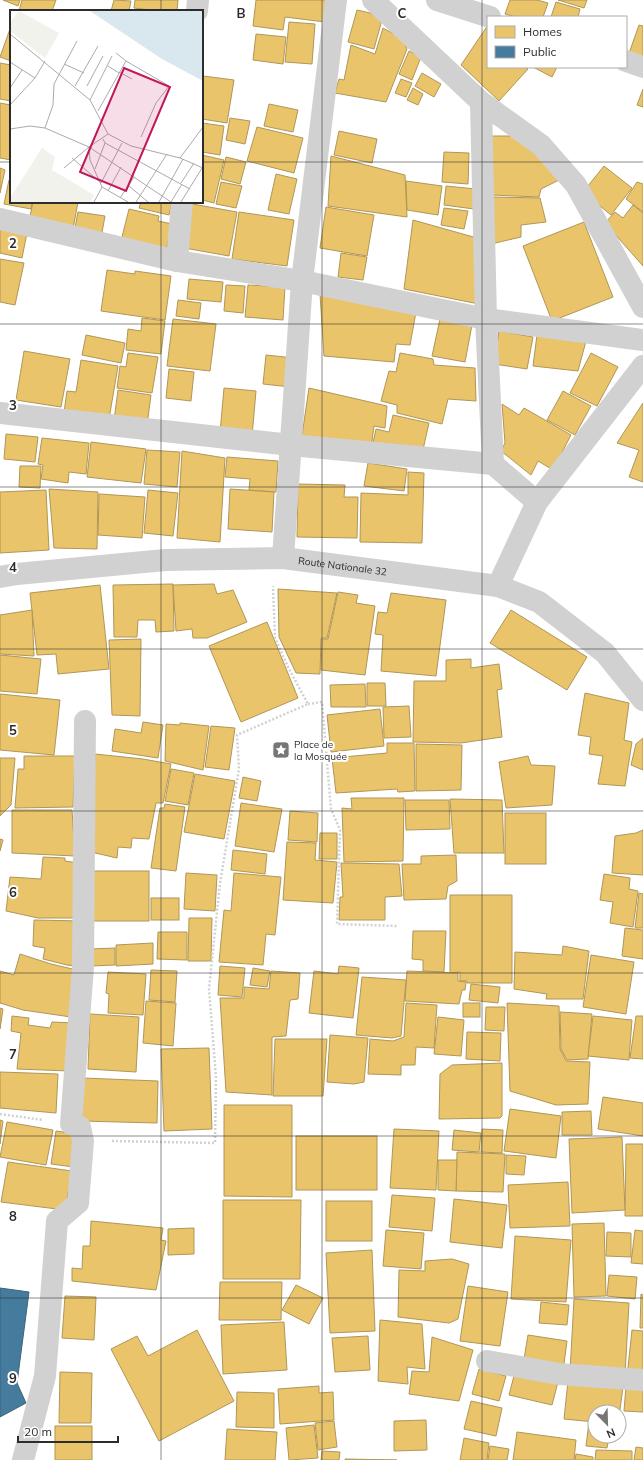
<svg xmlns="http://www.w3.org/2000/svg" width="643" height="1460" viewBox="0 0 643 1460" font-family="Mulish,sans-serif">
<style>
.homes{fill:#e9c46a;stroke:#b09657}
.public{fill:#457b9d;stroke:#3e637b}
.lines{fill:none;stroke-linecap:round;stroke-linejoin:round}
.path{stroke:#d1d1d1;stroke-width:2.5;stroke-dasharray:2 2;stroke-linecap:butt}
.minor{stroke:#d1d1d1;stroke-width:22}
.grid{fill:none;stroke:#2c2c2c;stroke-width:1;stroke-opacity:0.55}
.labels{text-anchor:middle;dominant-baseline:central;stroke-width:4;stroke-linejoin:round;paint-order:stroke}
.street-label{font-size:10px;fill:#2c2c2c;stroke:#fff}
.poi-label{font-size:10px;fill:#2c2c2c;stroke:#fff;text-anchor:start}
.inset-road{fill:none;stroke:#ababab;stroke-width:1}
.view{fill:#c2185b;fill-opacity:0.15;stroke:#c2185b;stroke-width:2}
.inset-edge{fill:none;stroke:#2c2c2c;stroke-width:2}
.grid-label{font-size:13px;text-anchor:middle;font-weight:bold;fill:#2c2c2c;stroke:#fff;stroke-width:4;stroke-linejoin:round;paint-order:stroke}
</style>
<rect width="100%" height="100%" fill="#fff"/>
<g class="homes">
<path d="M3,0H20L18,6Z"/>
<path d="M22,0H56L52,11H19Z"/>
<path d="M114,0L131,1L129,11H111Z"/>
<path d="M135,0H178L177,11H159L134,8Z"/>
<path d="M256,0H328L325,22L285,17L283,30L253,26Z"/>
<path d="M510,0H537L548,3L543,17H516L505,14Z"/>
<path d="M558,0H587L584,8Z"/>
<path d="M556,2L580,9L578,17H551Z"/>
<path d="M357,10L383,16L374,49L348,42Z"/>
<path d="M289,22L315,24L312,64L285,62Z"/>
<path d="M488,25V67H525L528,69L499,101L461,65Z"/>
<path d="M639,25L643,26V64L627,59Z"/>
<path d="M11,26V61L0,57Z"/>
<path d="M383,28L403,39L407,49L386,102L335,93L339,79L344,80L351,45L375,54Z"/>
<path d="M256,34L286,37L283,64L253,60Z"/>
<path d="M409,51L421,57L412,80L399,74Z"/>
<path d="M0,63L11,65V101L0,99Z"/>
<path d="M533,67H557L552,77Z"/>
<path d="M422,73L441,84L434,97L415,86Z"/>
<path d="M203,76L234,80L227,123L202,119Z"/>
<path d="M401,79L412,83L406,97L395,93Z"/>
<path d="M413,88L423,94L418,105L407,100Z"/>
<path d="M643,89V107L637,105Z"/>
<path d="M0,103L11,105V160L0,158Z"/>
<path d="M269,104L298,110L293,132L264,126Z"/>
<path d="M230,118L250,121L245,144L226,140Z"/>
<path d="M202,123L224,126L220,155L202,152Z"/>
<path d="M257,127L303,138L294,173L247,161Z"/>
<path d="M339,131L377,139L372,163L334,155Z"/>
<path d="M491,136H512L546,158L559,180L541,189L539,197L491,195Z"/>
<path d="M444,152L469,153L468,184L442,182Z"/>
<path d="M202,155L224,160L214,203L202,200Z"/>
<path d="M331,156L405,175L407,217L328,206Z"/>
<path d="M226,157L246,162L240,184L221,179Z"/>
<path d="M604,166L632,188L611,215L583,192Z"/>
<path d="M0,168L5,170L0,193Z"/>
<path d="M276,174L297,179L289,214L268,210Z"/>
<path d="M9,180H11V202H32L31,209L4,204Z"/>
<path d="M406,181L442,186L438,215L407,210Z"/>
<path d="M221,182L242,186L236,208L216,204Z"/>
<path d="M637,182L643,184V212L626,199Z"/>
<path d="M446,186L476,189L474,209L444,205Z"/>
<path d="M490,197L540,198L546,222L521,225V237L491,244Z"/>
<path d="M33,202H78L73,229L29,221Z"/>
<path d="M141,202H172L169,215L139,208Z"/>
<path d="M187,203L237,212L229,256L179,247Z"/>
<path d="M633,205L643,213V266L605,223L615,212L623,218Z"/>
<path d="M326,207L374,215L367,256L320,248Z"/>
<path d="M444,208L468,211L464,229L441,225Z"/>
<path d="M129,209L159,216L158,221L172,224L166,251L121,241Z"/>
<path d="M78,212L105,216L101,238L74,233Z"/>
<path d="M239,212L294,220L287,266L232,259Z"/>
<path d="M0,217L29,223L22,258L0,253Z"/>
<path d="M413,220L477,238L479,304L404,289Z"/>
<path d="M584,222L613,297L552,321L523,246Z"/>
<path d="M341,253L367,257L363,280L338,277Z"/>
<path d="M0,259L24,263L15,305L0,302Z"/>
<path d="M107,270L135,274V271L171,276L165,320L101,311Z"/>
<path d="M189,279L223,282L221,302L187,299Z"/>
<path d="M226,285L245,286L243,313L224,311Z"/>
<path d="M248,285L285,287L283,320L245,317Z"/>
<path d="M320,294L416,312L410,345L396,344L394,362L324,356Z"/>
<path d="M178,300L201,303L199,319L176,316Z"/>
<path d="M142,318L165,321L161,354L126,350L128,329L141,331Z"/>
<path d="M173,319L216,324L210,371L167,366Z"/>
<path d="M440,319L472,325L465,362L432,356Z"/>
<path d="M499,331L533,337L527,369L494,364Z"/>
<path d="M86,335L125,343L121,363L82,355Z"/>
<path d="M537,335L586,341L578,371L533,366Z"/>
<path d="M24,351L70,359L61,407L16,400Z"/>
<path d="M128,353L158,357L152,393L117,388L120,366L126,367Z"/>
<path d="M400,353L433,359L434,365L475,368L476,401L448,399L442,424L397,413V405L381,401L389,371L396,372Z"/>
<path d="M591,353L618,367L597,406L570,393Z"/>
<path d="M266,355L294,358L291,387L263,384Z"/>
<path d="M81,360L118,366L109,419L64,412L67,391L76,392Z"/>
<path d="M169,369L194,372L191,401L166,398Z"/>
<path d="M224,388L256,391L252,436L220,433Z"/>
<path d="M309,388L387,406L385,428L374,426L371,448L301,442Z"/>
<path d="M118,390L151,395L147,425L114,420Z"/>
<path d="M563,391L591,406L575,435L547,420Z"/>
<path d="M643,403V482L629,477L639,450L617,443Z"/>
<path d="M502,404L519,415L524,408L571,435L553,470L538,461L531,475L501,451L505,443Z"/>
<path d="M393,415L429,423L422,454L373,443L376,429L389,432Z"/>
<path d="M6,434L38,437L35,462L4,459Z"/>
<path d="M42,438L89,443L86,474L69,472L68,483L41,479L43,465L38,464Z"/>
<path d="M91,442L146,449L141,483L87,477Z"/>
<path d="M147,450L180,452L177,487L144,484Z"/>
<path d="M182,451L225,458L220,542L177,538Z"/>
<path d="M227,457L278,461L276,492L249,490L250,479L225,477Z"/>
<path d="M368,463L407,469L404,491L364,486Z"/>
<path d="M20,466H41L40,488L19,487Z"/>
<path d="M408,472L424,473L422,543L360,542L361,493L408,495Z"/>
<path d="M298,484L345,485L344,497H358L357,538L297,537Z"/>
<path d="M49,489L98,492L97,549L54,548Z"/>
<path d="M230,489L274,492L272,532L228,529Z"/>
<path d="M46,490L49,550L0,553V492Z"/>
<path d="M148,490L178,493L173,536L144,533Z"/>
<path d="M99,494L145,497L142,538L98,535Z"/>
<path d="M173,584L174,631L156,632L155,620H138L137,637H114L113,585Z"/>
<path d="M214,584L217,594L233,590L247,622L207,638H193L192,629L176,631L173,585Z"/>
<path d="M100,585L109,669L58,674L56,654L37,655L30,593Z"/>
<path d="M278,589L337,593L327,638H321L320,674L296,673L279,637Z"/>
<path d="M338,592L358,595L356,603L375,606L365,675L321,670L322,639H328Z"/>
<path d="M391,593L446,600L436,676L381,671L383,635L375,634L378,612L387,613Z"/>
<path d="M32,610L34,656L0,654V615Z"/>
<path d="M511,610L587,657L567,690L490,643Z"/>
<path d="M267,622L298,698L241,722L209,646Z"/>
<path d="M141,639L140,716L112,715L109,640Z"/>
<path d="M0,655L41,659L37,694L0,691Z"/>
<path d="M471,659V668L499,664L502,689L497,690L502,737L461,743L413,742L414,681H446V660Z"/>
<path d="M367,683H385L386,706H367Z"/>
<path d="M365,684L366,707H331L330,685Z"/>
<path d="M585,693L629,703L624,740L632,742L625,786L598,784L603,756L589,754L591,737L578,735Z"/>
<path d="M0,694L60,700L54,755L0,750Z"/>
<path d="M409,706L411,737L384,738L383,707Z"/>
<path d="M380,709L384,746L331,752L327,715Z"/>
<path d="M143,722L163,725L158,758L112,751L115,729L141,733Z"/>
<path d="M180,723L209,726L203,770L165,761L166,724L180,725Z"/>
<path d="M211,726L235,728L229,770L205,767Z"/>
<path d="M643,738V770L631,765L636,744Z"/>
<path d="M387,743H414L415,791L398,792L397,789L336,793L332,758L387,753Z"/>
<path d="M416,744L462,745L461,790L416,791Z"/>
<path d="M95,754L143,759L171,764L163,803H156L149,839L132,838L131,848L118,847L117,858L91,852Z"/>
<path d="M24,756H75L73,807L15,808L18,769H24Z"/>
<path d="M528,756L531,765L555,766L552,805L506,808L499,762Z"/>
<path d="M0,758H15L11,805L0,816Z"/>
<path d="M171,769L194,773L188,805L165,801Z"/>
<path d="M195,774L235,781L224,839L184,832Z"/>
<path d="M243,777L261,781L257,801L239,798Z"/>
<path d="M351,798H404L403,861L344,862L342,808L352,809Z"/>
<path d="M450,799L502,800L504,853H454Z"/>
<path d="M405,800H449L450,829L406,830Z"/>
<path d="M241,803L282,809L274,852L235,846Z"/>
<path d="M165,804L185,807L176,871L151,868L160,808H164Z"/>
<path d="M12,810H72L75,856L12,853Z"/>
<path d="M290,811L318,813L317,842L288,840Z"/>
<rect x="505" y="813" width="41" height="51"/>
<path d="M643,830V875L612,873L615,836L636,833Z"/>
<path d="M320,833H337V859H319Z"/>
<path d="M0,839L3,840L0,851Z"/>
<path d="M287,842L316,843L315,860L337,862L333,903L283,900Z"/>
<path d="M233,850L267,854L265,874L231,870Z"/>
<path d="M456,855L457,881L448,886L446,899L404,900L402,864H421V856Z"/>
<path d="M43,857L65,858V861L79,863L78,918H38L6,911L10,877L41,879Z"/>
<path d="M341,863L399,864L402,896L385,897V920H339L340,897H343Z"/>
<rect x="86" y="871" width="63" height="50"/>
<path d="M186,873L217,875L215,911L184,909Z"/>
<path d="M234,873L281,877L275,935L266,934L263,965L219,962L224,910L231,911Z"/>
<path d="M604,874L630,878L629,889L638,891L633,927L610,923L613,902L600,900Z"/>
<path d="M639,893L643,894V928H635Z"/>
<path d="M450,895H512V983H467V981H460V972L450,973Z"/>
<rect x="151" y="898" width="28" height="22"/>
<path d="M189,918H212L211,961H188Z"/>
<path d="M34,920L82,921V967L67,965L43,959L45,948L33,946Z"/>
<path d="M625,928L643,930V959L622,956Z"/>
<path d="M413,931H446L444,972L423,971V960L412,959Z"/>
<path d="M158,932H187V960L157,959Z"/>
<path d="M153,943V964L116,966V945Z"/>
<path d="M563,946L589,951L583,999H546L547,994L514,989L515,952L562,955Z"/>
<path d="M115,948V965L91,966L90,949Z"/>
<path d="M20,954L51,964L81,971L71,1017L23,1010L0,1003V971L14,975Z"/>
<path d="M591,955L634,962L626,1014L583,1007Z"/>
<path d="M220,966L245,968L242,997L218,995Z"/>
<path d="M339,966L359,968L353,1018L309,1013L314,971L338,974Z"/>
<path d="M253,968L270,971L267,987L250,985Z"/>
<path d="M151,970L177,971L175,1002L149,1000Z"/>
<path d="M271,971L300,973L298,999L290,1000L286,1036L272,1037V1095L226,1092L220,998H244V987L269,989Z"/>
<path d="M407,971L458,973V981L466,982L465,990H462L459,1004L405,1001Z"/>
<path d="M108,972L146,974L143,1015L108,1013L109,994L106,993Z"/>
<path d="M362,977L406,980L401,1036L392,1038L356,1035Z"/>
<path d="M471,984L500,987L498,1003L469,1000Z"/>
<path d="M146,1001L176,1003L173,1046L143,1043Z"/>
<path d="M406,1003L437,1005L434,1048L416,1047L415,1065H401V1075L368,1074L370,1039L393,1041L404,1037Z"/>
<rect x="463" y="1003" width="17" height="14"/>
<path d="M507,1003L559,1006L560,1049L566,1061L590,1062L588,1104L556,1105L510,1091Z"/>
<path d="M486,1007H505L504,1031L485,1030Z"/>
<path d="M0,1008L3,1009L0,1029Z"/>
<path d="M560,1012L592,1014L588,1059L567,1060L561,1049Z"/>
<path d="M90,1014L139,1017L136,1072L88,1069Z"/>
<path d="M12,1016L29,1018L28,1025L50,1028L52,1022L74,1023L69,1071L17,1069L21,1033L11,1031Z"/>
<path d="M593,1016L632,1020L629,1060L588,1056Z"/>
<path d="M636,1016H643V1059L630,1058Z"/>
<path d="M438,1017L464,1020L461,1056L434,1054Z"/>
<path d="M467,1032L501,1033L500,1061L466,1059Z"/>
<path d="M330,1035L368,1038L364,1082L354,1084L327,1082Z"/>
<path d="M275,1039H327L323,1096H273Z"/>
<path d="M209,1048L212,1129L164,1131L161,1049Z"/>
<path d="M502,1063V1116L500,1118L439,1119L440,1074L452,1065Z"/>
<path d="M0,1072L58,1074L56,1113L0,1108Z"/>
<path d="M83,1078L158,1081L157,1123L81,1121Z"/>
<path d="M603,1097L643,1103V1136L598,1129Z"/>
<path d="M224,1105H292V1197L224,1196Z"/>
<path d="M510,1109L561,1116L556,1158L504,1151Z"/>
<path d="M591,1111L592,1135H562V1112Z"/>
<path d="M0,1120L3,1121L0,1144Z"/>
<path d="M7,1122L53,1130L46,1165L0,1157Z"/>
<path d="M394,1129L439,1131L436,1190L390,1188Z"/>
<path d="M482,1129L503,1130L502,1153L481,1152Z"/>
<path d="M454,1130L481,1133L479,1152L452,1150Z"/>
<path d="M56,1131L78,1134L74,1167L51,1164Z"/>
<rect x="296" y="1136" width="81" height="54"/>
<path d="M622,1137L625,1210L572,1213L569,1139Z"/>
<path d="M626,1144H643V1216H625Z"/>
<path d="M457,1152L505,1154L503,1192L456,1191Z"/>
<path d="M506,1155L526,1156L524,1175L506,1174Z"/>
<path d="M438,1160H457L456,1191L438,1190Z"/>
<path d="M8,1162L72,1171L65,1210L1,1202Z"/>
<path d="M568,1182L570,1226L510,1228L508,1185Z"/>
<path d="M392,1195L435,1198L432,1231L389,1227Z"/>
<path d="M454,1199L507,1205L502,1248L450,1242Z"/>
<path d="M223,1200H301L300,1279H223Z"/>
<rect x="326" y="1201" width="46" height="40"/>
<path d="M91,1221L163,1228L161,1240L166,1241L156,1290L72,1281V1268L82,1269L83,1246H90Z"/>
<path d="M604,1223L606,1296L574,1297L572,1224Z"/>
<path d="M194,1228V1254L168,1255V1229Z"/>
<path d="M386,1230L424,1233L421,1269L383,1266Z"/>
<path d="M635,1230L643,1231V1264L631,1263Z"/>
<path d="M607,1232L631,1233V1257L606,1256Z"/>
<path d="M515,1236L571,1240L566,1302L511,1299Z"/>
<path d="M372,1250L375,1331L330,1333L326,1253Z"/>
<path d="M452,1259L469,1264L458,1319L449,1323L398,1317L399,1270L425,1271V1261Z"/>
<path d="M609,1275L637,1277L635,1299L607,1296Z"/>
<path d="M220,1282H282L281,1320H219Z"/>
<path d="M296,1285L323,1298L309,1324L282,1310Z"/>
<path d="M468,1286L508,1292L500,1346L460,1341Z"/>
<path d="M641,1294L643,1295V1328H640Z"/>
<path d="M65,1296L96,1297L94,1340L62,1338Z"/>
<path d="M574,1299L629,1303L625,1375L570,1372Z"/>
<path d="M541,1302L569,1305L567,1325L539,1323Z"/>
<path d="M380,1320L422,1324L425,1369L407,1367L408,1384L378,1381Z"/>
<path d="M284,1322L287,1370L223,1374L221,1325Z"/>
<path d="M197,1330L234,1401L159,1441L111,1349L137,1336L148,1356Z"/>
<path d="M632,1330L643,1331V1379L627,1377Z"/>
<path d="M528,1335L567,1341L563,1371L523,1365Z"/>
<path d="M368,1336L370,1370L335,1372L332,1338Z"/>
<path d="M432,1337L473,1350L459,1401L409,1394L412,1371L429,1372Z"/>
<path d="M479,1369L506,1376L499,1401L472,1394Z"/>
<path d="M60,1372L92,1373L91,1423H59Z"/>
<path d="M515,1372L558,1382L552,1405L509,1395Z"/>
<path d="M568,1381L623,1387L619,1417V1412H595V1422L564,1419Z"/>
<path d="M319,1386V1393L333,1392L334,1420L280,1424L278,1389Z"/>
<path d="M626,1386L643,1387V1412L624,1411Z"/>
<path d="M237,1392L274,1393V1428L236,1427Z"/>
<path d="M471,1401L502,1408L496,1436L464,1429Z"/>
<path d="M426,1420L427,1450L394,1451V1421Z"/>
<path d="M334,1421L337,1447L318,1450L315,1423Z"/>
<path d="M589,1422L595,1423V1436H609L607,1448L586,1446Z"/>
<path d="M314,1425L318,1458L289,1460L286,1428Z"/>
<rect x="55" y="1426" width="37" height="34"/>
<path d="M227,1429L277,1432L275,1460H225Z"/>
<path d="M517,1432L576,1440L574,1460H513Z"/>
<path d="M464,1438L489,1443L487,1460H460Z"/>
<path d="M490,1446L509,1449L507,1460H488Z"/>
<path d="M636,1447L643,1448V1460H634Z"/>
<path d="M596,1450L632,1451V1460H595Z"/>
<path d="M322,1451L340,1452L339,1460H321Z"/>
<path d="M576,1454L593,1457V1460H575Z"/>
<path d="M345,1459L397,1460H345Z"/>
</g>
<path class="public" d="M0,1288L29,1292L17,1383L26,1403L0,1417Z"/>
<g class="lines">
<g class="path">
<path d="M308,704L322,702L331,809L340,830L337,924L398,926"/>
<path d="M0,1114L43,1120"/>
<path d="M112,1141L215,1143L216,1078L209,989L220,883L239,769L237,735L308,704L289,669L275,638L273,586"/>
</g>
<g class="minor">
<path d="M373,0L481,102L541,145L576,185L643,307"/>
<path d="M437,0L490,17"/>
<path d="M197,11L198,0"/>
<path d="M626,61L643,67"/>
<path d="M481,102L486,319L493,464"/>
<path d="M0,219L177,261L302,281L486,319L643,340"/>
<path d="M177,261L182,202"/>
<path d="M0,413L291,445L493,464L537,502"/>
<path d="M283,558L302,281L336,0"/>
<path id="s1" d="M0,577L17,574L165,560L283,558L498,586L539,602L605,653L643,700"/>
<path d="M498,586L537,502L643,366"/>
<path d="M487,1361L559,1374L643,1380"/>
<path d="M23,1460L45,1376L57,1221L78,1203L83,1141L80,1127L71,1124L83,967L85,721"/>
</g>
</g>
<path class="grid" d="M161,0V11M322,0V1460M482,0V1460M0,162H11M202,162H643M161,202V1460M0,324H643M0,487H643M0,649H643M0,811H643M0,973H643M0,1136H643M0,1298H643"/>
<defs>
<g id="sight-square" transform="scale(0.9)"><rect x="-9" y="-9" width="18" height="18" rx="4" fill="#767676" stroke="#fff"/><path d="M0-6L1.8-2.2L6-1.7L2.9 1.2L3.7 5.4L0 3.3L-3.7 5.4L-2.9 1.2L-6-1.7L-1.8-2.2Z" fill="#fff"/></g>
</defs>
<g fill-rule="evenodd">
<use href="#sight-square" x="281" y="750"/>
</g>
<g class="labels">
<g class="street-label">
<text stroke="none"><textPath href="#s1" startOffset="344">Route Nationale 32</textPath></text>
</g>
<g class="poi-label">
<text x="294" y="744">Place de<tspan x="294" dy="12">la Mosquée</tspan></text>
</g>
</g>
<g transform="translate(10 10)">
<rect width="193" height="193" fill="#fff"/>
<path d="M9,1L49,23L35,48L0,21V12ZM32,138L45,147L42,160L84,185L80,192H0V188Z" fill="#f0f2eb"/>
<path d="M80,1H193V71L152,49Z" fill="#d9e8ee"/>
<path class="inset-road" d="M0,24L80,90L98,124L121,136L170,148L193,158M106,43L116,51L159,76L146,93L131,127M0,52L25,68M54,54L74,63M98,56L109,63M109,62L122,69M65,76L88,36M77,76L93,46M0,78L12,60M80,90L102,46M0,95L25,68L35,51M88,101L116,51M35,118L43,95L44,74L67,31M0,119L20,116L35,118L79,137L161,192M98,124L79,137L80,150L92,177L118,192M93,129L95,133L180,179M62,148L91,173L112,133M170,148L193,117M54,158L79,137M85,159L95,133M171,173L184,153M119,176L138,192M98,181L111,157M110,188L124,167M84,192L92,177M126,192L157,144M149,192L173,149M161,192L172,174M171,192L192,158"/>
<path class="view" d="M114,58L160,77L116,181L70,162Z"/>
<rect width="193" height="193" class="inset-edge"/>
</g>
<g class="grid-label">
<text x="241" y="18">B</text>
<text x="402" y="18">C</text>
<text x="13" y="248">2</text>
<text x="13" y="410">3</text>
<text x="13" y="572">4</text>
<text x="13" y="735">5</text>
<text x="13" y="897">6</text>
<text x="13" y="1059">7</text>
<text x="13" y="1221">8</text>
<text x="13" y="1383">9</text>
</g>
<rect x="487" y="16" width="140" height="52" fill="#ffffff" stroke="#ababab"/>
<rect x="495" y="26" width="20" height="12" fill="#e9c46a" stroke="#ababab"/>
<text x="523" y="36" font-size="12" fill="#2c2c2c">Homes</text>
<rect x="495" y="46" width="20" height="12" fill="#457b9d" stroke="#ababab"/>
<text x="523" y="56" font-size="12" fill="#2c2c2c">Public</text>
<g transform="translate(607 1424) rotate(157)"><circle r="19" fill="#ffffff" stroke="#ababab"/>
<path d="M0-3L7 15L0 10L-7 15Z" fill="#767676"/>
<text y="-6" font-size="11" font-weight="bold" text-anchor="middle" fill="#2c2c2c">N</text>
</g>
<path d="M18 1436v6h100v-6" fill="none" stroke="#2c2c2c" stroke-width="2"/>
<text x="24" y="1436" font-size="12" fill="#2c2c2c" stroke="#ffffff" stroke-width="3" paint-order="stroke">20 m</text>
</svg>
